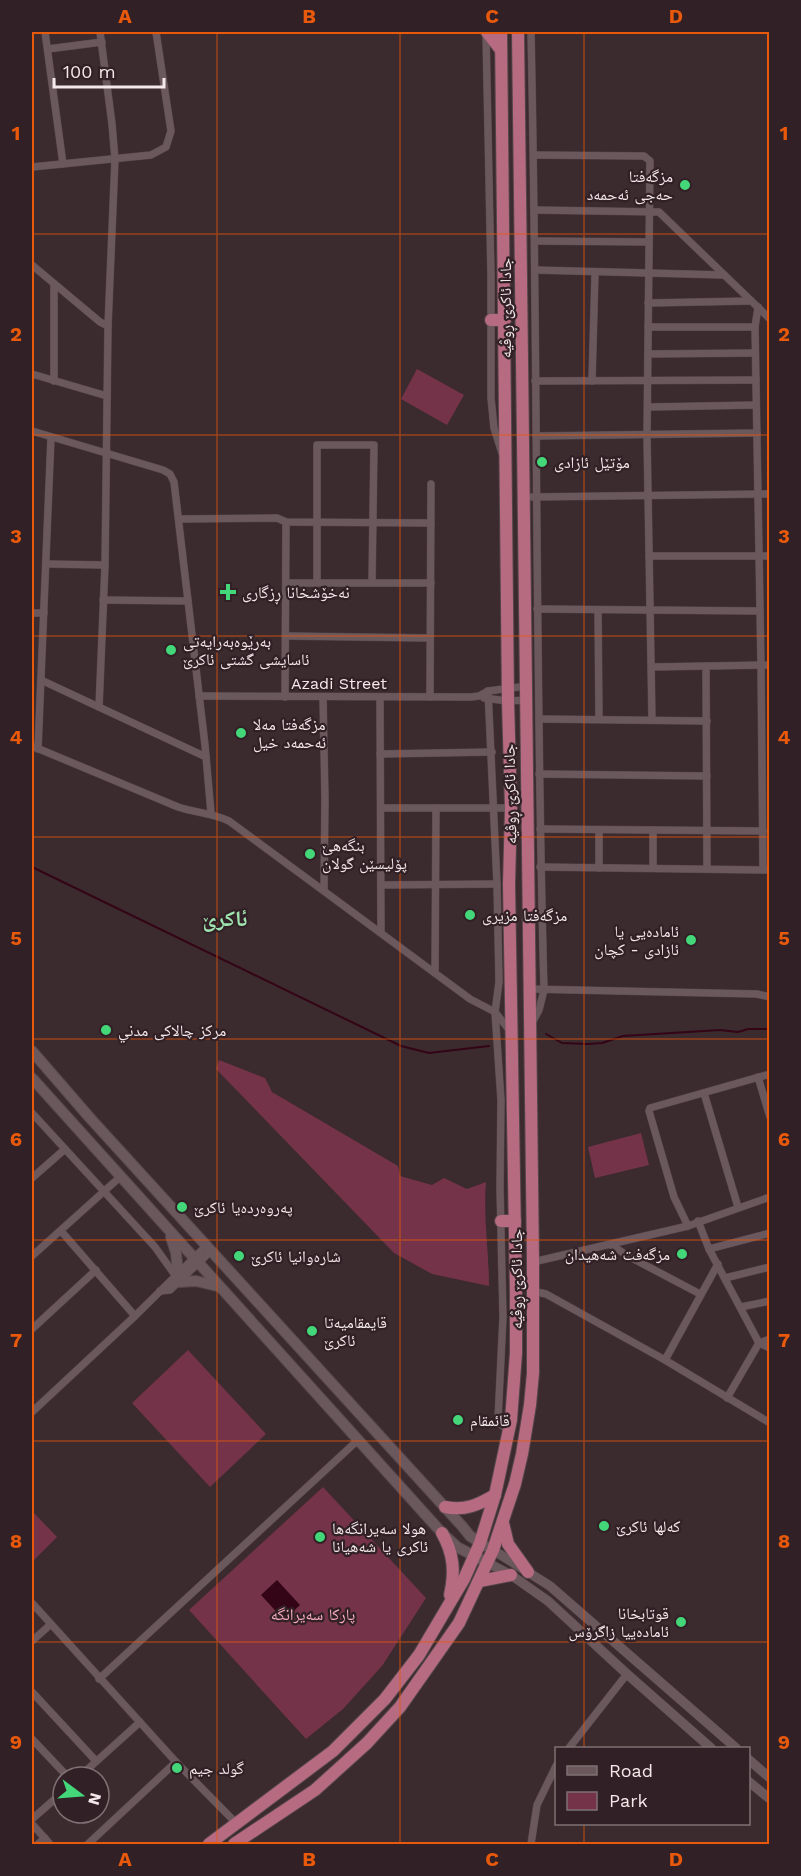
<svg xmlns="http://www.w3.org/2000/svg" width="801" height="1876" viewBox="0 0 801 1876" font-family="'Work Sans','Noto Naskh Arabic',sans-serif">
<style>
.green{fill:#743348}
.water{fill:#330517}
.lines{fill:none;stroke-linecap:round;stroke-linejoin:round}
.stream{stroke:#330517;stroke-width:2}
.minor-casing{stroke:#54464a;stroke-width:8}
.tertiary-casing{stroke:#54464a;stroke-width:10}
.secondary-casing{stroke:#54464a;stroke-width:12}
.trunk-casing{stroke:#54464a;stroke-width:14}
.minor{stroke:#6b585d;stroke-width:7}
.tertiary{stroke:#6b585d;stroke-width:9}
.secondary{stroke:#6b585d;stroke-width:10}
.trunk{stroke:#b66b81;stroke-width:12}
.grid{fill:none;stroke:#e8590c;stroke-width:1.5;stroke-opacity:0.55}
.poi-dot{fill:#44d77a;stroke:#312025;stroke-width:2}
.labels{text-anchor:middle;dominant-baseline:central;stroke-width:4.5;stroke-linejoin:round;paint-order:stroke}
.poi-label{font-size:16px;fill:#f4e8eb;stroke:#312025;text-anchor:start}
.street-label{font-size:16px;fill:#f4e8eb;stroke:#312025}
.park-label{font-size:16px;fill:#f8acc0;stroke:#312025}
.district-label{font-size:22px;font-weight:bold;fill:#9fe4b0;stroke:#312025}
.neatline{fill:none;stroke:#e8590c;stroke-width:2}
.grid-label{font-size:20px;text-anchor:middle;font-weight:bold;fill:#e8590c}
</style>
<rect width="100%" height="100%" fill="#3b2a2e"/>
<g class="green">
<path d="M417,369L464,395L447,425L401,399Z"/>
<path d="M219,1060L265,1078L272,1092L398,1166L400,1176L432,1185L444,1178L467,1189L486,1182C483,1217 489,1251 489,1286L432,1274L394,1253L216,1069Z"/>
<path d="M641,1133L649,1165L595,1178L588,1147Z"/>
<path d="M188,1350L266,1434L210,1487L132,1403Z"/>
<path d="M323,1487L426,1598L382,1666L343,1709L306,1739L189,1610Z"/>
<path d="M32,1511L57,1537L32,1562Z"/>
</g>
<path class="water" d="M277,1580L300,1605L284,1620L261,1595Z"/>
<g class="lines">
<g class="stream">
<path d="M32,867L401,1046L429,1053L489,1046"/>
<path d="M546,1034L562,1043L588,1044L602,1043L623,1036L720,1030L738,1032L748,1029H770"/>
</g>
<g class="minor-casing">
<g id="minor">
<path d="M45,32L63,164"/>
<path d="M531,32C538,351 535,670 544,990L539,1010L532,1023"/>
<path d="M486,34L491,276V398L494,428L502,453"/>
<path d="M48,49L102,42"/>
<path d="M534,155L644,156L650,161L647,436L652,720"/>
<path d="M32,167L151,155L166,147L171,131L156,32"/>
<path d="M534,210L659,212L770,319"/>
<path d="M535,241L649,242"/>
<path d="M32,265L100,322L108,326"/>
<path d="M535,270L724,275"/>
<path d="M648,303L751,301"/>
<path d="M758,307L755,327L761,665L763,869"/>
<path d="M648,327H755"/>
<path d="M648,354L755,353"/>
<path d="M32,374L107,396"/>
<path d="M54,381V284"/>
<path d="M535,381L756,380"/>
<path d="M592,381L595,273"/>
<path d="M648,407L756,405"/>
<path d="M32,431L163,470L170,474L174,482L205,745L211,813"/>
<path d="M536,436L757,433"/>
<path d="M532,497L770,494"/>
<path d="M179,519L277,518L286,522L431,523"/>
<path d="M649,556H770"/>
<path d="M46,564L105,565"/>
<path d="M286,583H431"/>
<path d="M317,583V445H374L372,583"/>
<path d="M103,600L188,601"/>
<path d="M537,609L760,611"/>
<path d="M598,610L599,719"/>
<path d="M32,613H44"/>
<path d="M286,636L430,638"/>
<path d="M706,666L707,869"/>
<path d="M652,667L770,665"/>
<path d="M41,680L206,757"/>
<path d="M488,691L497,884L499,982L495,1012L501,1100L500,1188L503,1317L498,1419L500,1424L509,1430"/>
<path d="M199,696L471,697L479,696L488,691L527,686"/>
<path d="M285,697L286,522"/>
<path d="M323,697L325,799L324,890"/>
<path d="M380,697L381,933"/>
<path d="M430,697L431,484"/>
<path d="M484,698L508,701L526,700"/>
<path d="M99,707L105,565L108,326L115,159L112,124L100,32"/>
<path d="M539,719L707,721"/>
<path d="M32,746L178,807C196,813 213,813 229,821L470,999L495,1012L510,1031"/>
<path d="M38,749L51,437"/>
<path d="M380,754L492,752"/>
<path d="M539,774L707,776"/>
<path d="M381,808H511"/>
<path d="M540,829L763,831"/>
<path d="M653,830V868"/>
<path d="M540,867L770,870"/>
<path d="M599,868V830"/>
<path d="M381,885L497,884"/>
<path d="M435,973L436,808"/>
<path d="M529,989L757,994L770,997"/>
<path d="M758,1077L770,1117"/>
<path d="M704,1093L738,1207"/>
<path d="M32,1113L155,1247L175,1275"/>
<path d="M32,1178L65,1149"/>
<path d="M698,1221L709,1249L759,1343L770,1348"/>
<path d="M688,1226L674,1197L649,1111L650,1108L770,1074"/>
<path d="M61,1231L135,1316"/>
<path d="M611,1245L628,1256L700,1294"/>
<path d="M709,1249L770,1233"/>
<path d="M32,1256L120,1177"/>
<path d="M533,1262L688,1226L770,1197"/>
<path d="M725,1278L770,1267"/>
<path d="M160,1291L170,1290L211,1251"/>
<path d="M532,1291L546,1294L665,1360L770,1423"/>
<path d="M741,1307L770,1301"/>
<path d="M32,1329L96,1270"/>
<path d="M665,1360L718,1264"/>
<path d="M727,1398L759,1343L770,1339"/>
<path d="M32,1412L135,1316L206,1246"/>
<path d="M32,1603L176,1762L237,1824"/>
<path d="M32,1641L51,1624"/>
<path d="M99,1679L358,1440"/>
<path d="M32,1692L96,1761"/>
<path d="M32,1739L68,1777"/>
<path d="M569,1748L627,1674"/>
<path d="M79,1777L140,1722"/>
<path d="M32,1819L63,1792"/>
<path d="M32,1824L50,1844"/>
<path d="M38,1844L45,1838"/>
<path d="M88,1844L176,1762"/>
<path d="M531,1844L537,1805L556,1766"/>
</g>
</g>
<g class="tertiary-casing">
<g id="tertiary">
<path d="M493,1550L550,1586L736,1748"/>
<path d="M488,1563L511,1575L548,1601L627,1674L711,1748"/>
<path d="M748,1759L770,1778"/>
<path d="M748,1781L770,1799"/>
</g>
</g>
<g class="secondary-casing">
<g id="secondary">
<path d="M32,1051L90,1118L462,1526L470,1536L485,1546"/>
<path d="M32,1078L442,1533L457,1547L488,1563"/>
<path d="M171,1237L176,1253L178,1273"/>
<path d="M179,1282L196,1281L217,1286"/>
</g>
</g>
<g class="trunk-casing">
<g id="trunk">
<path d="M487,32L501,50"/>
<path d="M491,320H505"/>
<path d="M501,1221H515"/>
<path d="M445,1507C465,1511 478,1505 495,1495"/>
<path d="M503,1523L508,1544L528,1572"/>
<path d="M442,1533C454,1554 455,1572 450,1595"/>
<path d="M480,1581L511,1575"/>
<path d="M209,1844L333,1751L385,1699L419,1655L464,1579L480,1543L495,1495L511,1420L516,1353V1294L509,884L511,808L508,701L501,32"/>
<path d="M234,1844L315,1790L367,1743L400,1707L459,1623L493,1550L515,1484L522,1454L530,1405L533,1373V1262L518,32"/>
</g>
</g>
<use href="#minor" class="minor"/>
<use href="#tertiary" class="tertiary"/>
<use href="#secondary" class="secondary"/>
<use href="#trunk" class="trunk"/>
</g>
<path class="grid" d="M217,32V1844M400,32V1844M584,32V1748M32,234H770M32,435H770M32,636H770M32,837H770M32,1039H770M32,1240H770M32,1441H770M32,1642H770M584,1824V1844"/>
<g class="poi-dot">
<circle cx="685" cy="185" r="6"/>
<circle cx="542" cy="462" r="6"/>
<path d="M225 583h6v6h6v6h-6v6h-6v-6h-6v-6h6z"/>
<circle cx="171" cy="650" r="6"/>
<circle cx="241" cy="733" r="6"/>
<circle cx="310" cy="854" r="6"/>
<circle cx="470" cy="915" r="6"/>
<circle cx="691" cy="940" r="6"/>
<circle cx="106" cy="1030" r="6"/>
<circle cx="182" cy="1207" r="6"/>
<circle cx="682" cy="1254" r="6"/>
<circle cx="239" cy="1256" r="6"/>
<circle cx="312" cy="1331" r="6"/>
<circle cx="458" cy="1420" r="6"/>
<circle cx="604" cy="1526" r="6"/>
<circle cx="320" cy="1537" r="6"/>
<circle cx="681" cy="1622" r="6"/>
<circle cx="177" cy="1768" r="6"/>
</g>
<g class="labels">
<g class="poi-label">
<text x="673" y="176" text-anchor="end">مزگەفتا<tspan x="673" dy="18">حەجی ئەحمەد</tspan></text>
<text x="554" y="462">مۆتێل ئازادی</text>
<text x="242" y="592">نەخۆشخانا ڕزگاری</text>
<text x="183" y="641">بەرێوەبەرایەتی<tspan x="183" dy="18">ئاسایشی گشتی ئاکرێ</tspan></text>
<text x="253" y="724">مزگەفتا مەلا<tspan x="253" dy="18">ئەحمەد خیل</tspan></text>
<text x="322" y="845">بنگە‌ھێ<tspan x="322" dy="18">پۆلیسێن گولان</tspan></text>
<text x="482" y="915">مزگەفتا مزیری</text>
<text x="679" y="931" text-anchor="end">ئامادەیی یا<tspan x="679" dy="18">ئازادی - کچان</tspan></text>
<text x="118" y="1030">مركز چالاکى مدني</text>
<text x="194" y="1207">پەروەردەیا ئاكرێ</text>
<text x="670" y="1254" text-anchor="end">مزگەفت شه‌هيدان</text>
<text x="251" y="1256">شارەوانیا ئاکرێ</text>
<text x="324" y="1322">قایمقامیەتا<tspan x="324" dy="18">ئاکرێ</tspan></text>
<text x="470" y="1420">قائمقام</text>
<text x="616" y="1526">کەلها ئاکرێ</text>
<text x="332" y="1528">هولا سەیرانگەها<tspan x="332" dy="18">ئاکری یا شەهیانا</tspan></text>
<text x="669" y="1613" text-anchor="end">قوتابخانا<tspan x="669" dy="18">ئامادەییا زاگرۆس</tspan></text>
<text x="189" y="1768">گولد جیم</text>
</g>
<g class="street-label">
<text transform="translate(505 308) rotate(-90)">جادا ئاکرێ ڕوڤیە</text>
<text x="339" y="683">Azadi Street</text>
<text transform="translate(510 794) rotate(-91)">جادا ئاکرێ ڕوڤیە</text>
<text transform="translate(516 1279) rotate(-90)">جادا ئاکرێ ڕوڤیە</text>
</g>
<g class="park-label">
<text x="313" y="1614">پارکا سەیرانگه</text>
</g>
<g class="district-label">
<text x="225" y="918">ئاکرێ</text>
</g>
</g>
<rect width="801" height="1876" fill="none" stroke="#312025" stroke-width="66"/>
<rect x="555" y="1747" width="195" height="78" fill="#312025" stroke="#7f7074" stroke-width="1.5"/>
<rect x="567" y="1766" width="30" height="9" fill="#6b585d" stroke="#7f7074" stroke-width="1.5"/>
<text x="609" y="1777" font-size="18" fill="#f4e8eb">Road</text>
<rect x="567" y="1792" width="30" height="18" fill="#743348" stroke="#7f7074" stroke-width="1.5"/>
<text x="609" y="1807" font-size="18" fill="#f4e8eb">Park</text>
<g transform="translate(81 1795) rotate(106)"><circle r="28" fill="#312025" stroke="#7f7074" stroke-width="1.5"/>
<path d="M0-4.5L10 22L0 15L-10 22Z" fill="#44d77a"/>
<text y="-9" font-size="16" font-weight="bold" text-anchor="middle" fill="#f4e8eb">N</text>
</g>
<path d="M54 78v9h110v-9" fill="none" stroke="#f4e8eb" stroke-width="3"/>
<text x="63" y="78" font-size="18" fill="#f4e8eb" stroke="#312025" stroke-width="4.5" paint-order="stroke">100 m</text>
<rect x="33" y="33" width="735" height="1810" class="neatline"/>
<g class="grid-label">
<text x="125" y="23">A</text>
<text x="309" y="23">B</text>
<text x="492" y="23">C</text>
<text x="676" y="23">D</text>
<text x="16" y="140">1</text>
<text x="784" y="140">1</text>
<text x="16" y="341">2</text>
<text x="784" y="341">2</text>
<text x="16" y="543">3</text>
<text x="784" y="543">3</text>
<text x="16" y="744">4</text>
<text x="784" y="744">4</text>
<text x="16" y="945">5</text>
<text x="784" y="945">5</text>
<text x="16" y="1146">6</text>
<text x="784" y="1146">6</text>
<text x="16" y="1347">7</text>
<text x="784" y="1347">7</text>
<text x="16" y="1548">8</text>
<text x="784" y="1548">8</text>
<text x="16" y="1749">9</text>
<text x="784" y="1749">9</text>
<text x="125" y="1866">A</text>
<text x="309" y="1866">B</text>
<text x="492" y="1866">C</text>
<text x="676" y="1866">D</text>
</g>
</svg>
